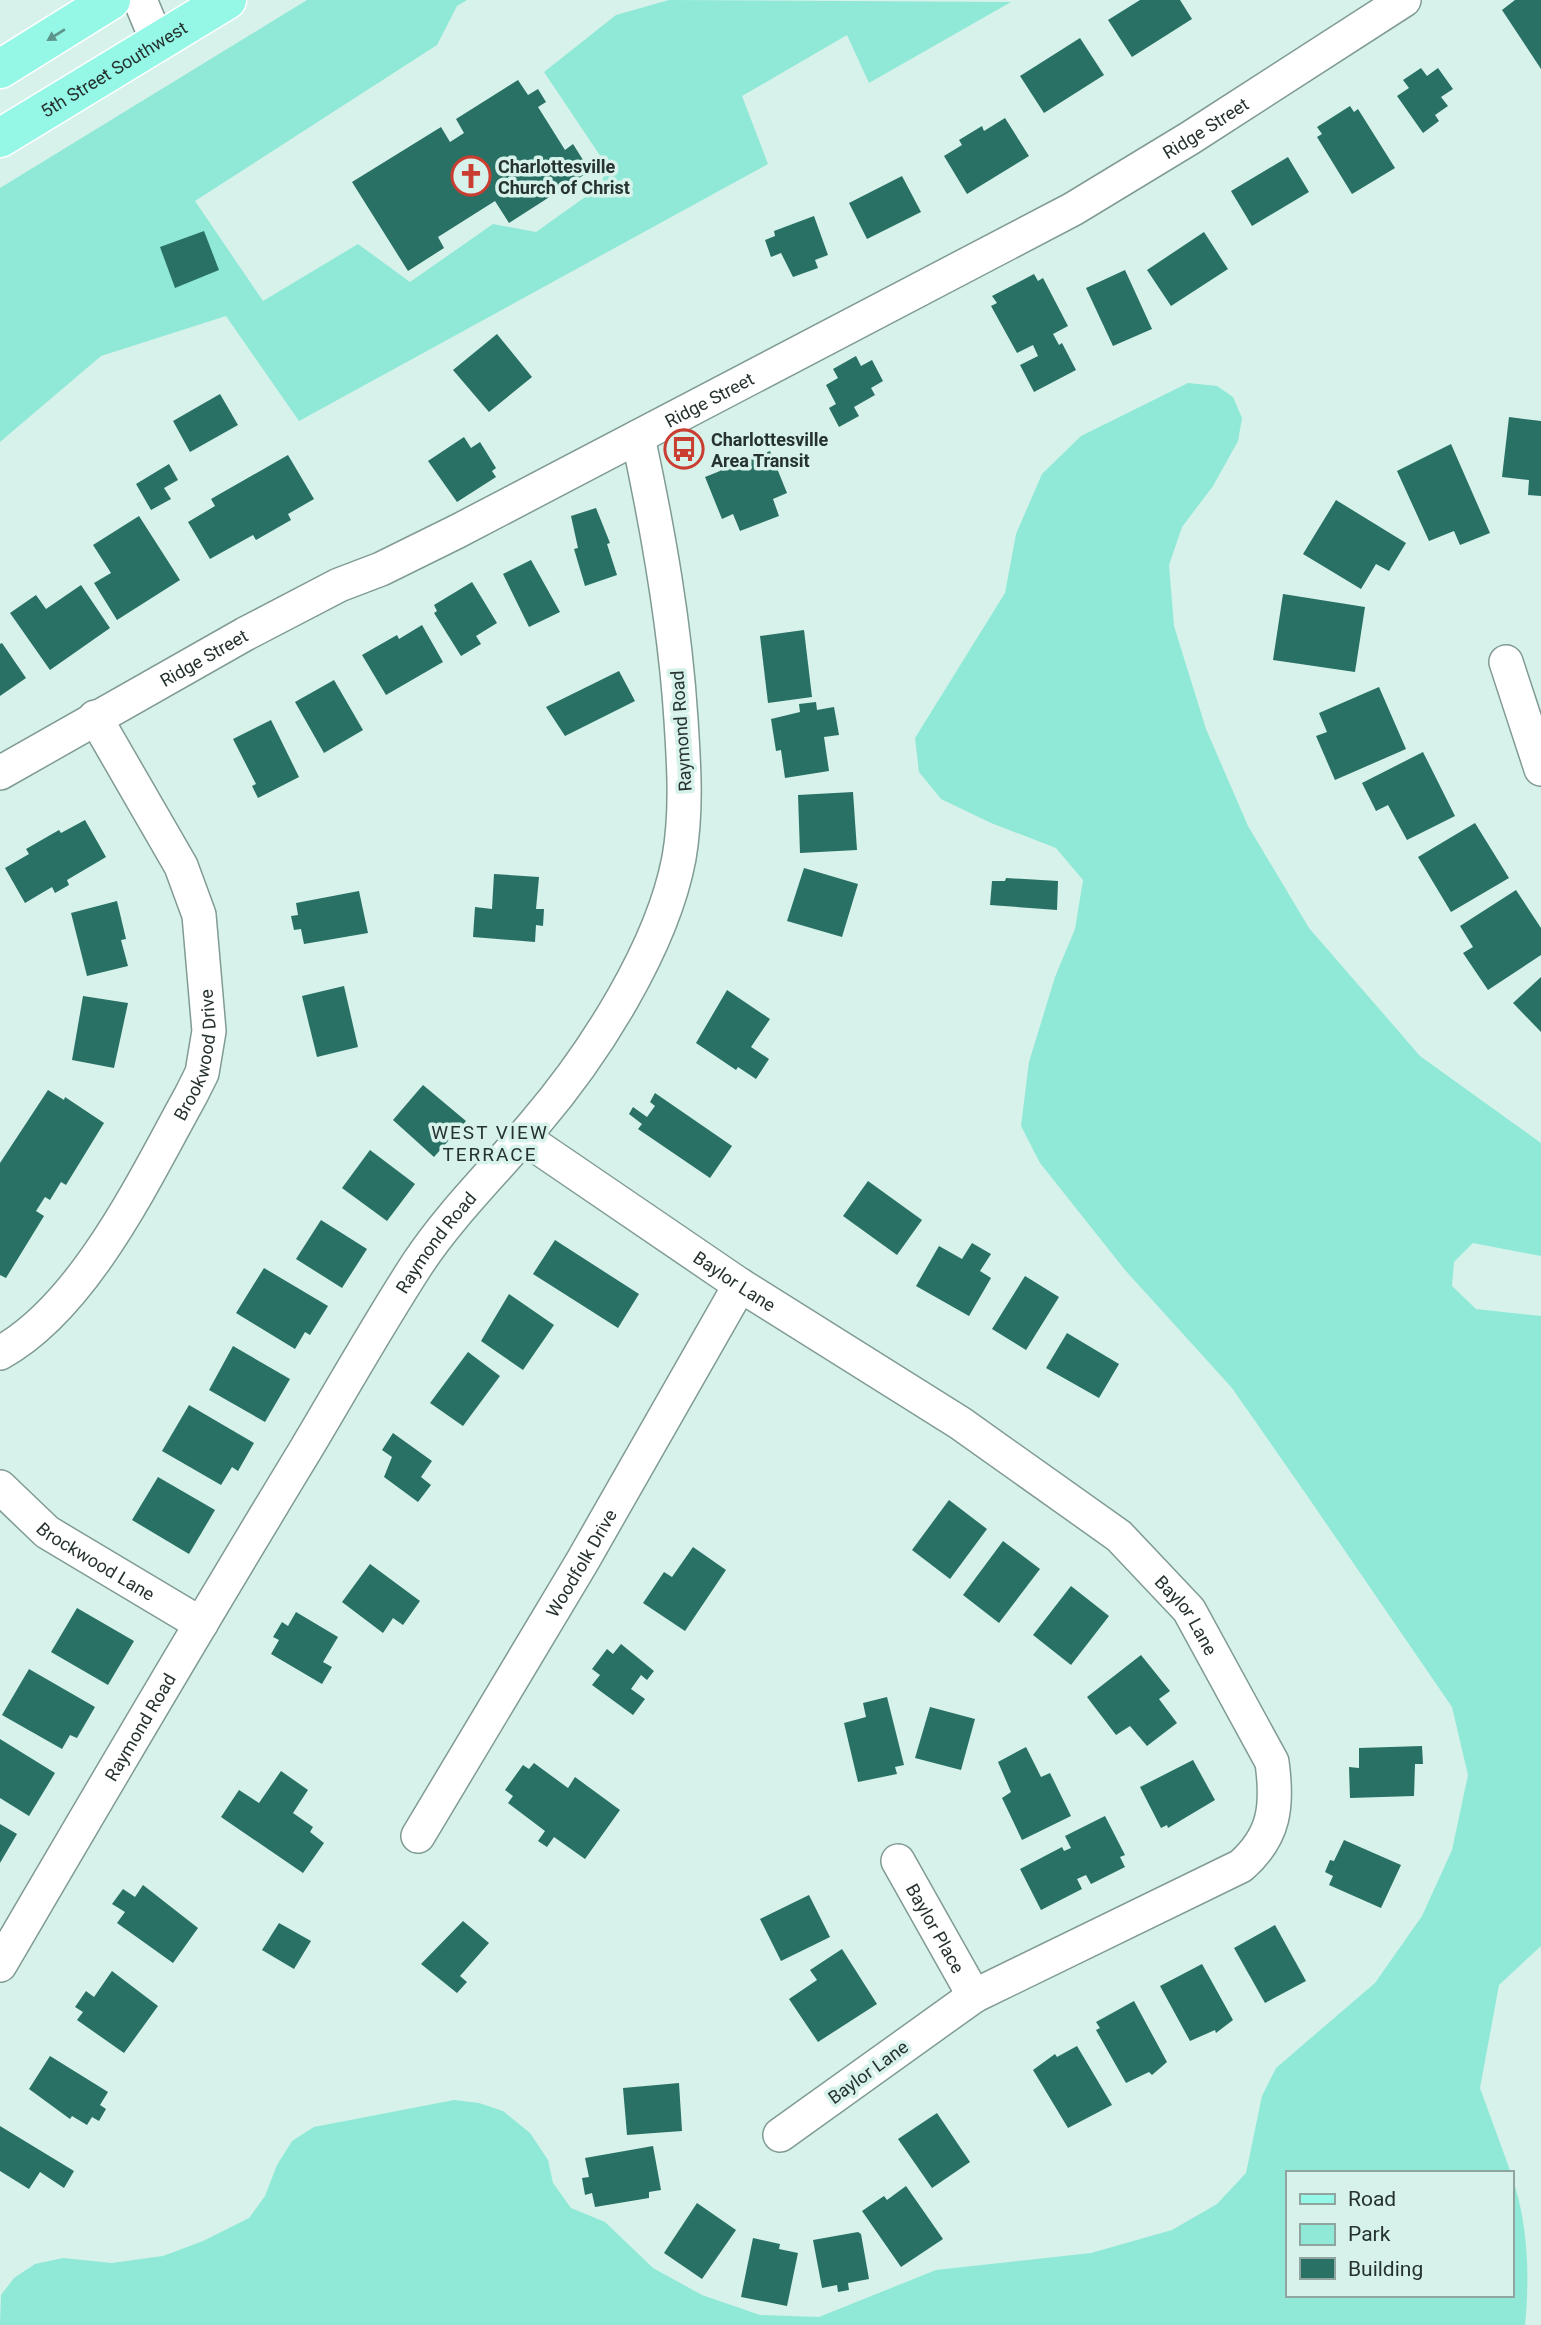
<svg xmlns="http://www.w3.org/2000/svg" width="1541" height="2325" viewBox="0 0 1541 2325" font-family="Roboto,sans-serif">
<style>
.green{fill:#90e9d6}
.building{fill:#297164}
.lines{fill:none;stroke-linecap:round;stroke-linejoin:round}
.minor-casing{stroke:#809b94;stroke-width:36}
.major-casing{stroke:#fff;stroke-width:41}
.minor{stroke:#fff;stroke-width:33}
.major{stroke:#95f8e7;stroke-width:38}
.oneway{fill:#5e958b}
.labels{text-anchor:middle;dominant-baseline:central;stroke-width:7;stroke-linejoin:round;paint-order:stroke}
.street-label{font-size:18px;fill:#26322f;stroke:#d6f2eb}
.poi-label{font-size:18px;font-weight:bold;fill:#26322f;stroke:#d6f2eb;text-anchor:start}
.neighbourhood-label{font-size:19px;letter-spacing:2px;fill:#26322f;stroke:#d6f2eb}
</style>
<rect width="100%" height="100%" fill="#d6f2eb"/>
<g class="green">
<path d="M307,0H467L457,6L437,45L195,201L263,301L358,244L410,282L493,224L536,232L602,185L605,163L544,72L616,15L669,0L1011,2L869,83L847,35L742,96L768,164L299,421L226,316L101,356L0,442V188Z"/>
<path d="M1188,383L1217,386L1233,397L1242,418L1238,441L1213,486L1182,527L1169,565L1174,626L1206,729L1248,826L1309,928L1420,1056L1541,1143V1256L1473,1243L1454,1262L1452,1286L1476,1309L1541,1316V1946L1499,1985L1480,2088L1511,2173H1287V2295H1511V2174C1528,2221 1530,2276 1525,2325H0L1,2295L14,2278L35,2264L63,2258L112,2263L163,2256L203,2241L249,2218L265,2196L277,2165L292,2141L314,2127L454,2100L479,2103L503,2111L530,2133L548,2160L553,2183L571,2208L605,2222L653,2268L702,2295L760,2315L819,2317L936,2270L1091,2253L1172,2230L1217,2204L1246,2173L1262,2096L1276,2068L1375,1983L1422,1916L1452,1850L1468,1775L1452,1707L1308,1497L1232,1388L1125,1270L1040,1163L1021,1126L1029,1062L1055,977L1075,929L1083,880L1056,848L991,823L941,799L919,772L915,738L1005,593L1016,534L1042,474L1081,436Z"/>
</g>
<g class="building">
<path d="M1140,0H1180L1192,19L1132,57L1108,20Z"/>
<path d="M1515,0H1541V69L1502,10Z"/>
<path d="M1080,38L1104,75L1044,113L1020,76Z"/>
<path d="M1421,68L1427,76L1438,68L1453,89L1441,97L1448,106L1435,115L1439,121L1423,133L1397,96L1409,88L1403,80Z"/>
<path d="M518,80L528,95L538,89L546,102L538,107L565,150L573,144L590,171L509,223L495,201L438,237L444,248L408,271L352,182L441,127L450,142L464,133L456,119Z"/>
<path d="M1350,106L1354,112L1358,109L1395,168L1352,194L1317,137L1322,134L1317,127Z"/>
<path d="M1005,118L1029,156L967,194L944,156L962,145L959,140L982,126L984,131Z"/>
<path d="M1288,157L1309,192L1252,226L1231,191Z"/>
<path d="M902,176L921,212L867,239L849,203Z"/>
<path d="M814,216L828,255L815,260L818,268L793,277L781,253L771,257L765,240L775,236L774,231Z"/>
<path d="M204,231L219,270L175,288L160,247Z"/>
<path d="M1204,232L1228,269L1171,306L1147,270Z"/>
<path d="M1125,270L1152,329L1113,346L1086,288Z"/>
<path d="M1034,274L1038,281L1043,278L1068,326L1053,334L1059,345L1062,343L1076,370L1034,392L1020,365L1038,356L1033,345L1017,353L991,306L997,303L992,296Z"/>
<path d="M497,334L532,377L489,412L453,370Z"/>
<path d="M856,356L861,366L872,360L883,381L871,388L875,395L854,407L859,416L839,427L829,408L836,404L826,385L838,378L833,369Z"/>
<path d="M220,394L238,425L190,452L173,421Z"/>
<path d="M1509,417L1541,421V496L1528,495L1529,480L1502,477Z"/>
<path d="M464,437L471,448L480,442L496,468L492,471L496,477L457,502L428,461Z"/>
<path d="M1451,444L1490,533L1460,545L1454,531L1429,541L1397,471Z"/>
<path d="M770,451L787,493L773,499L779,516L740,531L733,514L722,519L705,477L720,471L717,462L734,455L738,464Z"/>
<path d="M288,455L314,499L288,514L291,520L256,540L253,535L210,559L188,522L215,506L211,499Z"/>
<path d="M169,464L178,480L164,488L171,499L151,510L136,484Z"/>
<path d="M1336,500L1406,543L1389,571L1376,564L1361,589L1303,554Z"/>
<path d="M596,508L610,543L607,544L617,575L585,586L574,549L578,548L571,516Z"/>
<path d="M139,516L180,580L117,620L94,583L111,573L93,545Z"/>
<path d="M531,560L560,612L529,627L503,574Z"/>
<path d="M472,582L497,623L476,636L481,644L461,656L434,613L437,611L434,605Z"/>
<path d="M81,585L110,628L50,670L10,613L36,595L46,609Z"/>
<path d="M1283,594L1365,607L1355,672L1273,660Z"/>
<path d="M422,625L443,662L386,695L362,655L397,635L399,639Z"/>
<path d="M804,630L812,697L768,703L760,636Z"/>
<path d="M2,643L26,678L0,696V644Z"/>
<path d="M619,671L635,701L565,736L546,707Z"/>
<path d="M334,680L363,730L324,753L295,702Z"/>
<path d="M1379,687L1406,749L1335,780L1316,736L1327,732L1319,713Z"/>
<path d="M816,702L817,710L834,707L839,735L824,737L829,771L785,778L781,750L776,751L771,719L800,712L799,704Z"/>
<path d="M271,720L299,777L258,798L252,786L256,784L233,739Z"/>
<path d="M1423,752L1455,816L1407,840L1388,805L1376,811L1362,783Z"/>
<path d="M853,792L857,850L800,853L798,795Z"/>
<path d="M85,820L106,857L67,880L69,885L55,893L52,887L25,903L5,868L29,854L26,849L59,830L61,833Z"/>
<path d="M1475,823L1509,878L1451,912L1418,857Z"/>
<path d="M804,868L858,884L842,937L787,921Z"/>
<path d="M494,874L539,877L536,909H544L543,926L536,925L535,942L473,937L475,907L492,909Z"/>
<path d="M1006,878L1058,881L1057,910L990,905L992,881H1005Z"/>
<path d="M1516,890L1541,928V955L1488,990L1463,953L1473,947L1460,926Z"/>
<path d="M359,891L368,933L304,944L301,929L294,930L291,916L298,915L296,903Z"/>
<path d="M117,901L126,939L121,940L128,966L87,976L71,913Z"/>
<path d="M1541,977V1032L1513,1003Z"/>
<path d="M344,986L358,1047L317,1057L302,996Z"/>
<path d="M727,990L770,1019L751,1047L769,1059L756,1079L738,1067L736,1070L696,1043Z"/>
<path d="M83,996L128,1003L114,1068L72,1060Z"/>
<path d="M423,1085L466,1121L434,1157L393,1120Z"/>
<path d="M48,1090L64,1100L65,1097L104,1123L66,1185L61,1182L50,1200L45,1197L36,1211L44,1216L6,1278L0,1275V1163Z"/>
<path d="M655,1093L732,1146L710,1178L638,1129L642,1124L629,1114L633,1107L647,1117L655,1106L650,1102Z"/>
<path d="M370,1150L415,1184L387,1221L342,1188Z"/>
<path d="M868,1181L922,1220L897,1255L843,1216Z"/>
<path d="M321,1220L367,1249L342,1288L296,1259Z"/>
<path d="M555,1240L639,1294L618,1328L533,1274Z"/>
<path d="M972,1243L991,1254L980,1271L991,1278L969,1316L916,1286L939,1246L962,1259Z"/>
<path d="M264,1268L328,1306L310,1335L305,1332L295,1349L236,1313Z"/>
<path d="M1025,1276L1059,1297L1026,1350L992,1329Z"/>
<path d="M509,1294L554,1325L523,1370L481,1341Z"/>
<path d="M1067,1333L1119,1364L1099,1398L1046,1368Z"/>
<path d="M233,1346L290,1379L265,1422L209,1390Z"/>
<path d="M468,1352L500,1376L463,1426L430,1403Z"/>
<path d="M189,1405L254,1443L238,1471L232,1467L221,1485L162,1451Z"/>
<path d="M393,1433L432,1461L421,1477L431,1485L418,1502L384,1477L392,1457L382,1450Z"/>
<path d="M158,1477L215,1510L189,1554L132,1520Z"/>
<path d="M949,1500L987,1529L950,1579L912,1550Z"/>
<path d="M1003,1541L1040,1569L999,1623L963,1595Z"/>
<path d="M693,1547L726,1570L685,1631L643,1603L664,1572L672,1577Z"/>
<path d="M370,1564L420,1601L403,1625L393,1618L383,1633L342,1602Z"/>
<path d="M1071,1586L1109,1616L1071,1665L1033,1635Z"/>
<path d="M77,1608L134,1641L108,1685L51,1652Z"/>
<path d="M296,1612L338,1637L323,1662L332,1667L322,1684L271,1654L279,1640L273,1637L282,1622L288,1626Z"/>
<path d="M621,1644L654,1671L647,1680L641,1675L631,1689L645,1699L633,1715L592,1685L600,1675L592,1669L607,1649L613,1654Z"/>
<path d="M1141,1655L1170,1691L1159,1699L1177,1723L1147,1746L1130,1726L1116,1735L1087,1697Z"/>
<path d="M29,1669L95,1707L77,1738L70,1735L62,1749L2,1715Z"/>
<path d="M887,1697L904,1765L895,1767L897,1774L858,1782L844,1723L866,1717L863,1703Z"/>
<path d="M930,1707L975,1719L961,1770L915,1758Z"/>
<path d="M0,1739L55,1773L29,1816L0,1798Z"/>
<path d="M1422,1746L1423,1764H1415L1414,1796L1350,1798L1349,1767L1359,1768V1748Z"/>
<path d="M1026,1747L1041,1777L1050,1773L1071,1816L1022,1840L1002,1798L1011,1792L998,1762Z"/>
<path d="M1193,1760L1215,1800L1168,1828L1167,1825L1161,1828L1140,1787Z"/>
<path d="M534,1763L568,1788L575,1777L620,1810L585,1859L554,1837L547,1847L538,1841L545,1831L508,1803L513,1796L505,1790L523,1765L529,1769Z"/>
<path d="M281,1771L308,1790L293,1813L313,1827L310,1832L324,1843L303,1873L221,1817L239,1790L259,1803Z"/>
<path d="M1105,1816L1125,1855L1120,1857L1125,1867L1091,1884L1086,1875L1077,1879L1082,1889L1041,1910L1020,1869L1062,1847L1064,1851L1071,1848L1065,1836Z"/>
<path d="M0,1824L17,1834L0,1863Z"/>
<path d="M1344,1840L1401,1865L1381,1908L1329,1885L1333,1876L1325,1872L1330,1860L1334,1861Z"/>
<path d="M143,1885L198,1928L173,1963L117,1923L125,1912L112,1904L123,1889L135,1897Z"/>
<path d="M809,1895L830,1937L781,1961L760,1919Z"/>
<path d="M463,1921L489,1943L460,1976L467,1982L457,1993L421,1964Z"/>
<path d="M279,1923L311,1941L294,1969L262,1950Z"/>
<path d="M1275,1925L1306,1981L1265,2003L1234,1948Z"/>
<path d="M842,1949L877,2004L818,2042L789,1999L817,1980L810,1970Z"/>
<path d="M1202,1964L1233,2020L1216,2033L1215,2030L1190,2041L1160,1986Z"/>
<path d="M112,1971L158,2006L124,2053L77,2020L83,2012L75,2007L86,1991L94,1997Z"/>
<path d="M1134,2001L1167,2062L1152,2075L1149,2072L1126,2083L1096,2030L1100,2028L1096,2022Z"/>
<path d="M1077,2046L1112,2105L1068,2128L1033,2070L1055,2054L1057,2057Z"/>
<path d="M50,2056L108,2092L100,2105L106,2109L99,2121L92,2117L87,2125L72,2116L70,2119L29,2089Z"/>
<path d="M679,2083L682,2131L627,2135L623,2088Z"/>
<path d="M937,2113L970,2162L932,2188L898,2139Z"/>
<path d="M0,2126L74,2171L64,2188L40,2172L29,2189L0,2171Z"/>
<path d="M653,2146L661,2190L649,2192V2198L595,2207L592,2193L585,2195L582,2178L589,2177L585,2158Z"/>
<path d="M906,2186L943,2239L901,2267L862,2211L884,2196L887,2200Z"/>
<path d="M697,2203L736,2230L702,2279L664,2253Z"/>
<path d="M858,2232L861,2234L869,2279L848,2283L849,2290L838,2292L837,2285L822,2288L813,2240Z"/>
<path d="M753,2238L780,2244L779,2249L798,2253L787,2306L741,2297Z"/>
</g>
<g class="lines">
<g class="minor-casing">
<g id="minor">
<path d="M140,0L158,43"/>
<path d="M1506,662L1541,769"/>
<path id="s1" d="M0,773L245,634L339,585L381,569L458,531L1073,209L1190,138L1404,0"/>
<path id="s2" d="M523,1137L740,1285L960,1423L1119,1536L1189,1610L1272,1762C1278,1806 1275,1836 1241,1866L974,1996L780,2135"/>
<path id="s3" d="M0,1353C85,1306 145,1178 191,1095L202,1073L209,1031L199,915L181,866L95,717"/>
<path id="s4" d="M0,1487L47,1532L201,1624"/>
<path id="s5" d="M418,1836L582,1562L740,1285"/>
<path id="s6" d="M898,1861L974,1996"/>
<path id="s7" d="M0,1965C101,1792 202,1620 306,1449C343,1387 379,1323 418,1263C452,1212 496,1170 535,1123C594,1054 662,948 679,858C687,812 684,766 681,720C675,624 658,530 638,437"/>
</g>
</g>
<g class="major-casing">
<g id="major">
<path d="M0,69L111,0"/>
<path id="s8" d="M0,138L227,0"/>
</g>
</g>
<use href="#minor" class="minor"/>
<use href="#major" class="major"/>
</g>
<defs><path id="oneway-solid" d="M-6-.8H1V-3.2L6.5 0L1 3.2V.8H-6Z" transform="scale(1.75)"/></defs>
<use class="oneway" href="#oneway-solid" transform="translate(56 35) rotate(148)"/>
<defs>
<g id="church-ring" transform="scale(2.0125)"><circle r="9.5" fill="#d6f2eb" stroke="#ca3d31" stroke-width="1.5"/><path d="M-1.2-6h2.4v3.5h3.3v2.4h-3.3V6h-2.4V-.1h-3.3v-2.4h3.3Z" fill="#ca3d31"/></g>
<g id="bus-ring" transform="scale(2.0125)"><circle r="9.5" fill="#d6f2eb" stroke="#ca3d31" stroke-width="1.5"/><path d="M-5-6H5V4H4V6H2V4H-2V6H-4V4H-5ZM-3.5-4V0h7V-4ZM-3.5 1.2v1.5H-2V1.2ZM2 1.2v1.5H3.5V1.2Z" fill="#ca3d31"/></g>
</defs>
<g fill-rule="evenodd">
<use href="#church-ring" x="471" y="176"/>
<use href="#bus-ring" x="684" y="449"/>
</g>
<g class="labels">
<g class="street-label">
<text stroke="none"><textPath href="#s8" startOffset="133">5th Street Southwest</textPath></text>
<text stroke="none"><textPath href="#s1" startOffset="1368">Ridge Street</textPath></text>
<text stroke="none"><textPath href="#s1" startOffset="802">Ridge Street</textPath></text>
<text stroke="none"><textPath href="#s1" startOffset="234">Ridge Street</textPath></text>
<text transform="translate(681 731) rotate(-94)">Raymond Road</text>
<text stroke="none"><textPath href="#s3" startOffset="366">Brookwood Drive</textPath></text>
<text stroke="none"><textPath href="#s7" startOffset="844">Raymond Road</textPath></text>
<text stroke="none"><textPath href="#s2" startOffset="256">Baylor Lane</textPath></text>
<text stroke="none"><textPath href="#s4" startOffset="122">Brockwood Lane</textPath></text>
<text stroke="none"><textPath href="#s5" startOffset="318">Woodfolk Drive</textPath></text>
<text stroke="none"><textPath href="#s2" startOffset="822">Baylor Lane</textPath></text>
<text stroke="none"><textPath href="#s7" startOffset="276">Raymond Road</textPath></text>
<text stroke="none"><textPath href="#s6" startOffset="77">Baylor Place</textPath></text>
<text transform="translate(868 2072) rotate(-36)">Baylor Lane</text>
</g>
<g class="poi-label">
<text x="498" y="166">Charlottesville<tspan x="498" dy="21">Church of Christ</tspan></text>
<text x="711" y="439">Charlottesville<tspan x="711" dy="21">Area Transit</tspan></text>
</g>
<g class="neighbourhood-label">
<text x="490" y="1132">WEST VIEW<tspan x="490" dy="22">TERRACE</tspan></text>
</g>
</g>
<rect x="1286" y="2171" width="228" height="126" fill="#d6f2eb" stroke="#90a5a0" stroke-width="2"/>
<rect x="1300" y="2194" width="35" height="10" fill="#95f8e7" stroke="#90a5a0" stroke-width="2"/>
<text x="1348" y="2206" font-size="21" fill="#26322f">Road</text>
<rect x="1300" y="2224" width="35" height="21" fill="#90e9d6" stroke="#90a5a0" stroke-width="2"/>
<text x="1348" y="2241" font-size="21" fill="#26322f">Park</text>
<rect x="1300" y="2258" width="35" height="21" fill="#297164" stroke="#90a5a0" stroke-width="2"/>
<text x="1348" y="2276" font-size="21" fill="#26322f">Building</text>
</svg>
